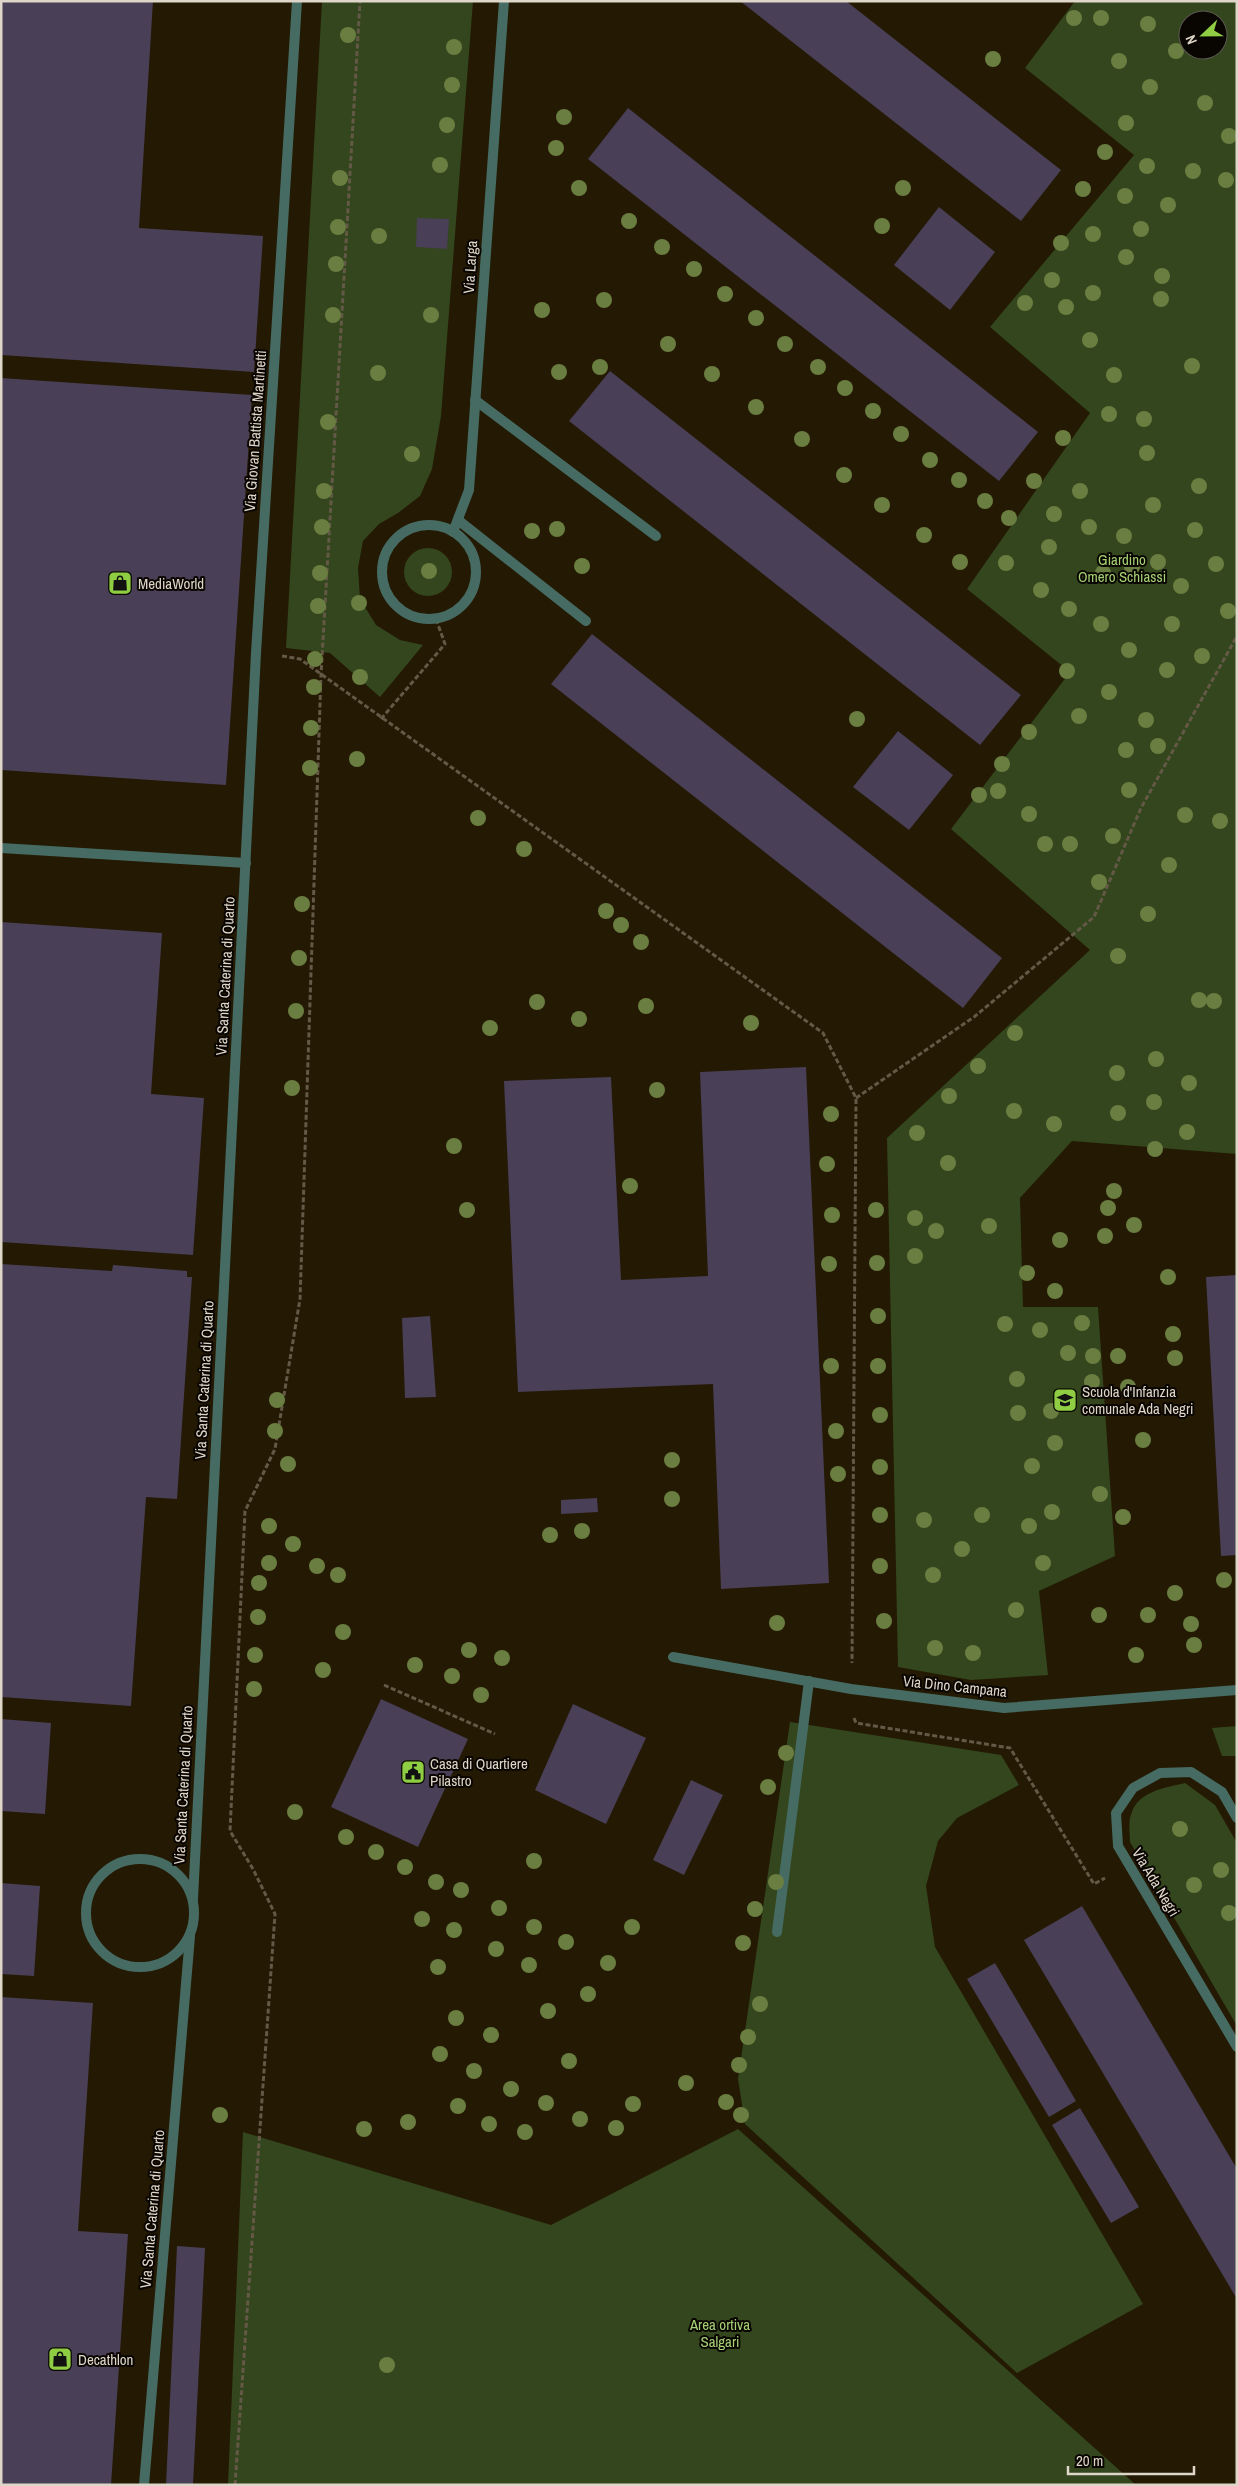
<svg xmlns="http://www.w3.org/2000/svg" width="1238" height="2486" viewBox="0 0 1238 2486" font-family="'Archivo Narrow',sans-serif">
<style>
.green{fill:#33461d;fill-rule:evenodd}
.building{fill:#493f56}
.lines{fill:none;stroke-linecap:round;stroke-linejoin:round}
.path{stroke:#635946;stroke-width:3;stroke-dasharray:5 2.5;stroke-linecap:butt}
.service{stroke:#466b62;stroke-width:10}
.minor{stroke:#466b62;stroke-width:10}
.tree{fill:#6b7e41}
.labels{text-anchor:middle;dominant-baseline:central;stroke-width:4;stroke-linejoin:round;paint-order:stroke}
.street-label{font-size:15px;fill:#ded6c8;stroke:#090501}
.park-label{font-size:15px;fill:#a5d073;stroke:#090501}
.poi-label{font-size:15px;fill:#ded6c8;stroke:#090501;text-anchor:start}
</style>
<rect width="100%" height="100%" fill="#241903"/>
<g class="green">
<path d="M322,1H473L441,416L432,469L420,496L398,513L379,524L363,541L358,568L360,599L376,625L400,640L423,645L380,697L330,653L286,648Z"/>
<path d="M1075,1H1237V1154L1072,1141L1020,1198L1023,1307H1098L1115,1556L1039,1591L1048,1675L971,1680L898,1667L887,1138L1090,950L951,829L1070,672L967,589L1090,413L990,327L1134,155L1025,68ZM1188,20H1218V50H1188Z"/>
<circle cx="428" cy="572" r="24"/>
<path d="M790,1722L1001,1755L1019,1785L957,1818L938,1841L926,1886L935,1947L1143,2304L1017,2373L745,2124L738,2079Z"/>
<path d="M1237,1726V1756H1222L1212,1728Z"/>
<path d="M1185,1783L1215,1805L1237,1843V2026L1130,1842C1130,1834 1128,1822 1131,1815C1137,1791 1165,1788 1185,1783Z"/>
<path d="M738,2129L1136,2485H228L243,2132L551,2225Z"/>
</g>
<g class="building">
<path d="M1,1H153L139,228L263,236L254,372L1,355Z"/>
<path d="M740,1H846L1061,170L1021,221Z"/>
<path d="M628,108L1038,432L999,481L588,159Z"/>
<path d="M939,207L995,252L950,310L894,265Z"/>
<path d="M417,218L449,219L447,249L416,247Z"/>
<path d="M610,371L1021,695L980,745L569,421Z"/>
<path d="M1,378L252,395L226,785L1,770Z"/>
<path d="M592,634L1002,958L963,1008L551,684Z"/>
<path d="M898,731L953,775L909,830L853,787Z"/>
<path d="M1,922L162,933L151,1094L204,1098L193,1255L1,1242Z"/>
<path d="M806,1067L829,1583L721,1589L713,1384L518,1392L504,1081L611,1077L621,1280L708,1276L700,1072Z"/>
<path d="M1,1264L112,1271L113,1265L187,1271V1277H192L177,1499L146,1497L131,1706L1,1697Z"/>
<path d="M1237,1275V1555L1221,1556L1206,1277Z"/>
<path d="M430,1316L436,1397L405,1398L402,1318Z"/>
<path d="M597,1498L598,1512L561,1514V1500Z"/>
<path d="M381,1699L468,1739L418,1847L331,1807Z"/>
<path d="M573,1704L646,1738L606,1824L535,1790Z"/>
<path d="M1,1719L51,1723L45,1814L1,1811Z"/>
<path d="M691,1780L723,1795L684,1875L653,1860Z"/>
<path d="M1,1883L40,1886L34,1976L1,1974Z"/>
<path d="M1082,1906L1237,2169V2299L1024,1940Z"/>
<path d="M995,1963L1076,2101L1049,2117L967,1979Z"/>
<path d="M1,1997L93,2003L78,2231L128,2234L111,2485H1Z"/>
<path d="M1080,2108L1139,2207L1111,2223L1052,2125Z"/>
<path d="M177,2246L205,2248L193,2485H166Z"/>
</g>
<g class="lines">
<g class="path">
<path d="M282,656L300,659L823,1033L856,1098L852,1663"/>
<path d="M381,719L445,644L436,619"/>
<path d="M856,1098L974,1017L1094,917L1141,808L1237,636"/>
<path d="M384,1685L495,1734"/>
<path d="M854,1718L856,1723L1010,1748L1094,1884L1105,1878"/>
<path d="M235,2485L275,1914L253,1869L230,1831L245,1511L275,1449L300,1299L321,675L360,1"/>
</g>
<g class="service">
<path d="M475,400L656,536"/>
<path d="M458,520L586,621"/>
<path d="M1,848L246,863"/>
<circle cx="140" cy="1913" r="54"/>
<path d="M193,1899L256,653L297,1"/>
<path d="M777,1932L809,1681"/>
<path d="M144,2485L190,1936"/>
</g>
<g class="minor">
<circle cx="429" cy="572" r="47"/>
<path d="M453,532L469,490L504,1"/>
<path d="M673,1657L851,1689L1004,1708L1237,1690"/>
<path d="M1237,1818L1222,1792L1191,1772L1160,1773L1133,1788L1116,1813L1118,1846L1237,2047"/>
</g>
</g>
<g class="tree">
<circle cx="1074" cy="18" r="8"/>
<circle cx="1101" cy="18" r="8"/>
<circle cx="1148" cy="24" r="8"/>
<circle cx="348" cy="35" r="8"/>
<circle cx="454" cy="47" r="8"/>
<circle cx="1176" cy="51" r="8"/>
<circle cx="993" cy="59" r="8"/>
<circle cx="1119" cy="61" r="8"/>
<circle cx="452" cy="85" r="8"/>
<circle cx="1150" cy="87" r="8"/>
<circle cx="1205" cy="103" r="8"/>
<circle cx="564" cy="117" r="8"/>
<circle cx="1126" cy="123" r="8"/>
<circle cx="447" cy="125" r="8"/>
<circle cx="1229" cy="136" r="8"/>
<circle cx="556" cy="148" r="8"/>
<circle cx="1105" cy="152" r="8"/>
<circle cx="440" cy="165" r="8"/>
<circle cx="1147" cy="166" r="8"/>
<circle cx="1193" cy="171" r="8"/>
<circle cx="340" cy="178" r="8"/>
<circle cx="1226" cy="180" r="8"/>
<circle cx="579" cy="188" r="8"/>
<circle cx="903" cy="188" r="8"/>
<circle cx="1083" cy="189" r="8"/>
<circle cx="1125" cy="196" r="8"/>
<circle cx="1168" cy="205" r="8"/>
<circle cx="629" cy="221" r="8"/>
<circle cx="882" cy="226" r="8"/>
<circle cx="338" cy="227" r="8"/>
<circle cx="1141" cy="229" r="8"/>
<circle cx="1093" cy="234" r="8"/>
<circle cx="379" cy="236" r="8"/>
<circle cx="1061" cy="243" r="8"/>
<circle cx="662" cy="247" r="8"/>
<circle cx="1126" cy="257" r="8"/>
<circle cx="336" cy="264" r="8"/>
<circle cx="694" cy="269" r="8"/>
<circle cx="1162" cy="276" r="8"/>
<circle cx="1052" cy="280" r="8"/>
<circle cx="1093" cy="293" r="8"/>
<circle cx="725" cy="294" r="8"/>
<circle cx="1161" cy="299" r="8"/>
<circle cx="604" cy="300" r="8"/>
<circle cx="1025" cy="303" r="8"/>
<circle cx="1066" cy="307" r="8"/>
<circle cx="542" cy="310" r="8"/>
<circle cx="333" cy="315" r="8"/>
<circle cx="431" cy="315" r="8"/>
<circle cx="756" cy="318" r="8"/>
<circle cx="1090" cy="340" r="8"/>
<circle cx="668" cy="344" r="8"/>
<circle cx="785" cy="344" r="8"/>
<circle cx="1192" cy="366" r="8"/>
<circle cx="600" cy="367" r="8"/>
<circle cx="818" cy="367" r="8"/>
<circle cx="559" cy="372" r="8"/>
<circle cx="378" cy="373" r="8"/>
<circle cx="712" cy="374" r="8"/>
<circle cx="1114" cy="375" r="8"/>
<circle cx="845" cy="388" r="8"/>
<circle cx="756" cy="407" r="8"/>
<circle cx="873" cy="411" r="8"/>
<circle cx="1109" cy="414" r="8"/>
<circle cx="1144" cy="419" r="8"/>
<circle cx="328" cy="422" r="8"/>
<circle cx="901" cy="434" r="8"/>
<circle cx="1063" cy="438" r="8"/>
<circle cx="802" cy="439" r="8"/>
<circle cx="1147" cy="453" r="8"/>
<circle cx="412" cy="454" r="8"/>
<circle cx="930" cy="460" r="8"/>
<circle cx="844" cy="475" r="8"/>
<circle cx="959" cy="480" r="8"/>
<circle cx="1034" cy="481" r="8"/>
<circle cx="1199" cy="486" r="8"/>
<circle cx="324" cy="491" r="8"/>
<circle cx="1080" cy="491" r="8"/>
<circle cx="985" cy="501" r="8"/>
<circle cx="882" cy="505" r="8"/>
<circle cx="1153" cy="505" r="8"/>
<circle cx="1054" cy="514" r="8"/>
<circle cx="1009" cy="518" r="8"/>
<circle cx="322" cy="527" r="8"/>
<circle cx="1089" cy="527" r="8"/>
<circle cx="557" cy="529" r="8"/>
<circle cx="1195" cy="530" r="8"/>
<circle cx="532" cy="531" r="8"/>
<circle cx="924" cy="535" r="8"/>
<circle cx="1124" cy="536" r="8"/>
<circle cx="1049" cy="547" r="8"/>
<circle cx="960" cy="562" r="8"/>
<circle cx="1158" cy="562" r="8"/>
<circle cx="1006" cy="563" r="8"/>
<circle cx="1216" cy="564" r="8"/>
<circle cx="582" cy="566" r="8"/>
<circle cx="1132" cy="567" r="8"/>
<circle cx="429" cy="571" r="8"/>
<circle cx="320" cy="573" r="8"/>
<circle cx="1103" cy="573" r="8"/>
<circle cx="1181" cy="586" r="8"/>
<circle cx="1041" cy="590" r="8"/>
<circle cx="359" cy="603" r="8"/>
<circle cx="318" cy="606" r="8"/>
<circle cx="1069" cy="609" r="8"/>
<circle cx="1228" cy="611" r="8"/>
<circle cx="1101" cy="624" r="8"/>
<circle cx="1172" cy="624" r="8"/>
<circle cx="1129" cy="650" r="8"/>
<circle cx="1202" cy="656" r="8"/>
<circle cx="315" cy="659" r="8"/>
<circle cx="1167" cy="670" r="8"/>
<circle cx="1067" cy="671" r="8"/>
<circle cx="360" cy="677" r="8"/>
<circle cx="314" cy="687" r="8"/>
<circle cx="1109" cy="692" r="8"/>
<circle cx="1079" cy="716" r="8"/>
<circle cx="857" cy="719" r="8"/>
<circle cx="1146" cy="720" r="8"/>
<circle cx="311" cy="728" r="8"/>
<circle cx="1029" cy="732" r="8"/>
<circle cx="1158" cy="746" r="8"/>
<circle cx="1126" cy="750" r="8"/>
<circle cx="357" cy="759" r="8"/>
<circle cx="1002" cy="764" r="8"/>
<circle cx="310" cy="768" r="8"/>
<circle cx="1129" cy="790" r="8"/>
<circle cx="998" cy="791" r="8"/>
<circle cx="979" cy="795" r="8"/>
<circle cx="1029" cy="814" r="8"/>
<circle cx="1185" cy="815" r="8"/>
<circle cx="478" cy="818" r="8"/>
<circle cx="1220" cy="821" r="8"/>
<circle cx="1113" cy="836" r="8"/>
<circle cx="1045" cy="844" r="8"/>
<circle cx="1070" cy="844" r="8"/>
<circle cx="524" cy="849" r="8"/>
<circle cx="1169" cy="865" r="8"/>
<circle cx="1099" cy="882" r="8"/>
<circle cx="302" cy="904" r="8"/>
<circle cx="606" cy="911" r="8"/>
<circle cx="1148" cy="914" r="8"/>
<circle cx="621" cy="925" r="8"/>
<circle cx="641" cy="942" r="8"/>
<circle cx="1118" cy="956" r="8"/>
<circle cx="299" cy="958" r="8"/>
<circle cx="1199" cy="1000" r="8"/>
<circle cx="1214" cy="1001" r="8"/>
<circle cx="537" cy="1002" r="8"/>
<circle cx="646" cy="1006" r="8"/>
<circle cx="296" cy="1011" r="8"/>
<circle cx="579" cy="1019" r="8"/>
<circle cx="751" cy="1023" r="8"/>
<circle cx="490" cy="1028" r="8"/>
<circle cx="1015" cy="1033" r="8"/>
<circle cx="1156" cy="1059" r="8"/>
<circle cx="978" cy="1066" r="8"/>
<circle cx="1117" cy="1073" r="8"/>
<circle cx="1189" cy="1083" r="8"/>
<circle cx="292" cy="1088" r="8"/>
<circle cx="657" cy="1090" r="8"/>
<circle cx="949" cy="1096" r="8"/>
<circle cx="1154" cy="1102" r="8"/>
<circle cx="1014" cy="1111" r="8"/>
<circle cx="1118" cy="1113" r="8"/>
<circle cx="831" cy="1114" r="8"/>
<circle cx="1054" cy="1124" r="8"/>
<circle cx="1187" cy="1132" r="8"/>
<circle cx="917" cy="1133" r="8"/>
<circle cx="454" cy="1146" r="8"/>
<circle cx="1155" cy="1149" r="8"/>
<circle cx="948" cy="1163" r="8"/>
<circle cx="827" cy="1164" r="8"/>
<circle cx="630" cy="1186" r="8"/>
<circle cx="1114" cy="1191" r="8"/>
<circle cx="1108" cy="1208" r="8"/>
<circle cx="467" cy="1210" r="8"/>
<circle cx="876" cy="1210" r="8"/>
<circle cx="832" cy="1215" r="8"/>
<circle cx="915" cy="1218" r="8"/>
<circle cx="1134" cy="1225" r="8"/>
<circle cx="989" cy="1226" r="8"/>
<circle cx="936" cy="1231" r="8"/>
<circle cx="1105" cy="1236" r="8"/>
<circle cx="1060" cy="1240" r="8"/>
<circle cx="915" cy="1256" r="8"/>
<circle cx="877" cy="1263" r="8"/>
<circle cx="829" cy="1264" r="8"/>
<circle cx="1027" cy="1273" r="8"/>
<circle cx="1168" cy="1277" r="8"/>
<circle cx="1055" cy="1291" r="8"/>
<circle cx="878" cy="1316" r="8"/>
<circle cx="1082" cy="1323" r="8"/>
<circle cx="1005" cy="1324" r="8"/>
<circle cx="1040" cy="1330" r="8"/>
<circle cx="1173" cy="1334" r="8"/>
<circle cx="1068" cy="1353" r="8"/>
<circle cx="1093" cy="1356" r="8"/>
<circle cx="1118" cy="1356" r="8"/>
<circle cx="1175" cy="1358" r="8"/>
<circle cx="831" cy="1366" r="8"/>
<circle cx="878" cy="1366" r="8"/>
<circle cx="1017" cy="1379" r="8"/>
<circle cx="1092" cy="1382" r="8"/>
<circle cx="1128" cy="1387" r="8"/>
<circle cx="277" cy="1400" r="8"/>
<circle cx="1051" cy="1411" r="8"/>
<circle cx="1018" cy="1413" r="8"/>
<circle cx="880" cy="1415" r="8"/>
<circle cx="275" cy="1431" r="8"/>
<circle cx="836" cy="1431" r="8"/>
<circle cx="1143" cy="1440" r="8"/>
<circle cx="1055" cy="1443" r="8"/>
<circle cx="672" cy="1460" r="8"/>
<circle cx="288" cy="1464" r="8"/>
<circle cx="1032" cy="1466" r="8"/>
<circle cx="880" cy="1467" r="8"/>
<circle cx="838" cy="1474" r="8"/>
<circle cx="1100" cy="1494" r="8"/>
<circle cx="672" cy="1499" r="8"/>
<circle cx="1052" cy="1512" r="8"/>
<circle cx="880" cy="1515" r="8"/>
<circle cx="982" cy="1515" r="8"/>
<circle cx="1123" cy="1517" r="8"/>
<circle cx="924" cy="1520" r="8"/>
<circle cx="269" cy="1526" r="8"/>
<circle cx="1029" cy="1526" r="8"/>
<circle cx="582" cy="1531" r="8"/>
<circle cx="550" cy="1535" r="8"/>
<circle cx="293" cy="1544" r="8"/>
<circle cx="962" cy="1549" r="8"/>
<circle cx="269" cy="1563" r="8"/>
<circle cx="1043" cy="1563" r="8"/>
<circle cx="317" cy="1566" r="8"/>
<circle cx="880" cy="1566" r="8"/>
<circle cx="338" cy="1575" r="8"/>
<circle cx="933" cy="1575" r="8"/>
<circle cx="1224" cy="1580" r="8"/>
<circle cx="259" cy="1583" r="8"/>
<circle cx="1175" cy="1593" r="8"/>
<circle cx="1016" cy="1610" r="8"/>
<circle cx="1099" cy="1615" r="8"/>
<circle cx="1148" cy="1615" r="8"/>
<circle cx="258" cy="1617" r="8"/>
<circle cx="884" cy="1621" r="8"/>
<circle cx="777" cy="1623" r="8"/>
<circle cx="1191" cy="1624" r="8"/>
<circle cx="343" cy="1632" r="8"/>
<circle cx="1194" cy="1645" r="8"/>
<circle cx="935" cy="1648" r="8"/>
<circle cx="469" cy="1650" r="8"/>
<circle cx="973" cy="1653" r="8"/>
<circle cx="255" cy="1655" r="8"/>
<circle cx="1136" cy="1655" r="8"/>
<circle cx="502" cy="1658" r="8"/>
<circle cx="415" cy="1665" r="8"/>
<circle cx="323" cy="1670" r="8"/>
<circle cx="452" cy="1676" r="8"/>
<circle cx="254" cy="1689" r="8"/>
<circle cx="481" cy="1695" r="8"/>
<circle cx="786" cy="1753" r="8"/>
<circle cx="768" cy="1787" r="8"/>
<circle cx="295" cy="1812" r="8"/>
<circle cx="1180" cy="1829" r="8"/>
<circle cx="346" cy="1837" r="8"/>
<circle cx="376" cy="1852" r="8"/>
<circle cx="534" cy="1861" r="8"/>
<circle cx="405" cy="1867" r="8"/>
<circle cx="1221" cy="1870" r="8"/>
<circle cx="436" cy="1882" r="8"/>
<circle cx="776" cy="1882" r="8"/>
<circle cx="1194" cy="1885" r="8"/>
<circle cx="461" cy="1890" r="8"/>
<circle cx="499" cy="1908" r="8"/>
<circle cx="755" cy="1909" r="8"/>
<circle cx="1229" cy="1913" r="8"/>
<circle cx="422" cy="1919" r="8"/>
<circle cx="534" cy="1927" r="8"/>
<circle cx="632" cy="1927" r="8"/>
<circle cx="454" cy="1930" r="8"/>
<circle cx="566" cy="1942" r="8"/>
<circle cx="743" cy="1943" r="8"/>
<circle cx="496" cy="1949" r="8"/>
<circle cx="608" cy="1963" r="8"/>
<circle cx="529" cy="1965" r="8"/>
<circle cx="438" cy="1967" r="8"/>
<circle cx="588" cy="1994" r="8"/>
<circle cx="760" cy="2004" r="8"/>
<circle cx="548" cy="2011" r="8"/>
<circle cx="456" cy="2018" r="8"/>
<circle cx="491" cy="2035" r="8"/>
<circle cx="748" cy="2037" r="8"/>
<circle cx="440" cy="2054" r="8"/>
<circle cx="569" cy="2061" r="8"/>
<circle cx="739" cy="2065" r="8"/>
<circle cx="474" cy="2071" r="8"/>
<circle cx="686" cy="2083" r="8"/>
<circle cx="511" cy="2089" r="8"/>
<circle cx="726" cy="2102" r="8"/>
<circle cx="546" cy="2103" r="8"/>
<circle cx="633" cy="2104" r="8"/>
<circle cx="458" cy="2106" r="8"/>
<circle cx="220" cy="2115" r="8"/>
<circle cx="741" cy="2115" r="8"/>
<circle cx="580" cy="2119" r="8"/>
<circle cx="408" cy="2122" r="8"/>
<circle cx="489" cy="2124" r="8"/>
<circle cx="616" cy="2128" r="8"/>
<circle cx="364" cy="2129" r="8"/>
<circle cx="525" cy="2132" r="8"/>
<circle cx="387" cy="2365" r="8"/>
</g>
<defs>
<g id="shop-square" transform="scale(1.25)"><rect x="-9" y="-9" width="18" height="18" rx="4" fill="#8fcd42" stroke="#090501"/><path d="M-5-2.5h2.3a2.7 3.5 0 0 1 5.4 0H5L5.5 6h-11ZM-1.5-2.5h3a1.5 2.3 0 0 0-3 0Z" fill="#111"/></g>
<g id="school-square" transform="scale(1.25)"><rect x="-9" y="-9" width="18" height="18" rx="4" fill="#8fcd42" stroke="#090501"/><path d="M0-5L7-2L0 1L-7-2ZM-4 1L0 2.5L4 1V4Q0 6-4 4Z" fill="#111"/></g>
<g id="civic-square" transform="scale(1.25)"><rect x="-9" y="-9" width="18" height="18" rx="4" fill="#8fcd42" stroke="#090501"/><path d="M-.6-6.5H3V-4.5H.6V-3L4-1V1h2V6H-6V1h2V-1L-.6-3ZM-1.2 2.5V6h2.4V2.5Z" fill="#111"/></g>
</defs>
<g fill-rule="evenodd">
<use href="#shop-square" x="120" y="583"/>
<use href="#school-square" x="1065" y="1400"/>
<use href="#civic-square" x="413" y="1772"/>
<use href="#shop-square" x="60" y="2359"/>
</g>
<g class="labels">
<g class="street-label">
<text transform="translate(470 267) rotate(-86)">Via Larga</text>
<text transform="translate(255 431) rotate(-86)">Via Giovan Battista Martinetti</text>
<text transform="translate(225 976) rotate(-87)">Via Santa Caterina di Quarto</text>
<text transform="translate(204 1380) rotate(-87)">Via Santa Caterina di Quarto</text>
<text transform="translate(955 1686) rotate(6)">Via Dino Campana</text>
<text transform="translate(183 1785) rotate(-87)">Via Santa Caterina di Quarto</text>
<text transform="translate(1156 1882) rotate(59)">Via Ada Negri</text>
<text transform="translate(152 2209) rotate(-85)">Via Santa Caterina di Quarto</text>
</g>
<g class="park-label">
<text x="1122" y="559">Giardino<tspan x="1122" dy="17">Omero Schiassi</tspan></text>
<text x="720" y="2324">Area ortiva<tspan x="720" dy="17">Salgari</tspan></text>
</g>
<g class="poi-label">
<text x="138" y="583">MediaWorld</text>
<text x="1082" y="1391">Scuola d'Infanzia<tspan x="1082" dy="17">comunale Ada Negri</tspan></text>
<text x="430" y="1763">Casa di Quartiere<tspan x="430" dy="17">Pilastro</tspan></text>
<text x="78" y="2359">Decathlon</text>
</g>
</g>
<rect width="1238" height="2486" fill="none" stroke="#ded6c8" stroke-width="5"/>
<g transform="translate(1203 35) rotate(248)"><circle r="24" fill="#090501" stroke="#5e5951"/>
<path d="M0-4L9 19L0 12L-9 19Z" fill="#8fcd42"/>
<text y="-8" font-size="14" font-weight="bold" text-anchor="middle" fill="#ded6c8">N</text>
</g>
<path d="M1068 2466v8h126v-8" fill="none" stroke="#ded6c8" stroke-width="2.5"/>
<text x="1076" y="2466" font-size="15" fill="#ded6c8" stroke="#090501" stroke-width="4" paint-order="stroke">20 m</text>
</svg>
